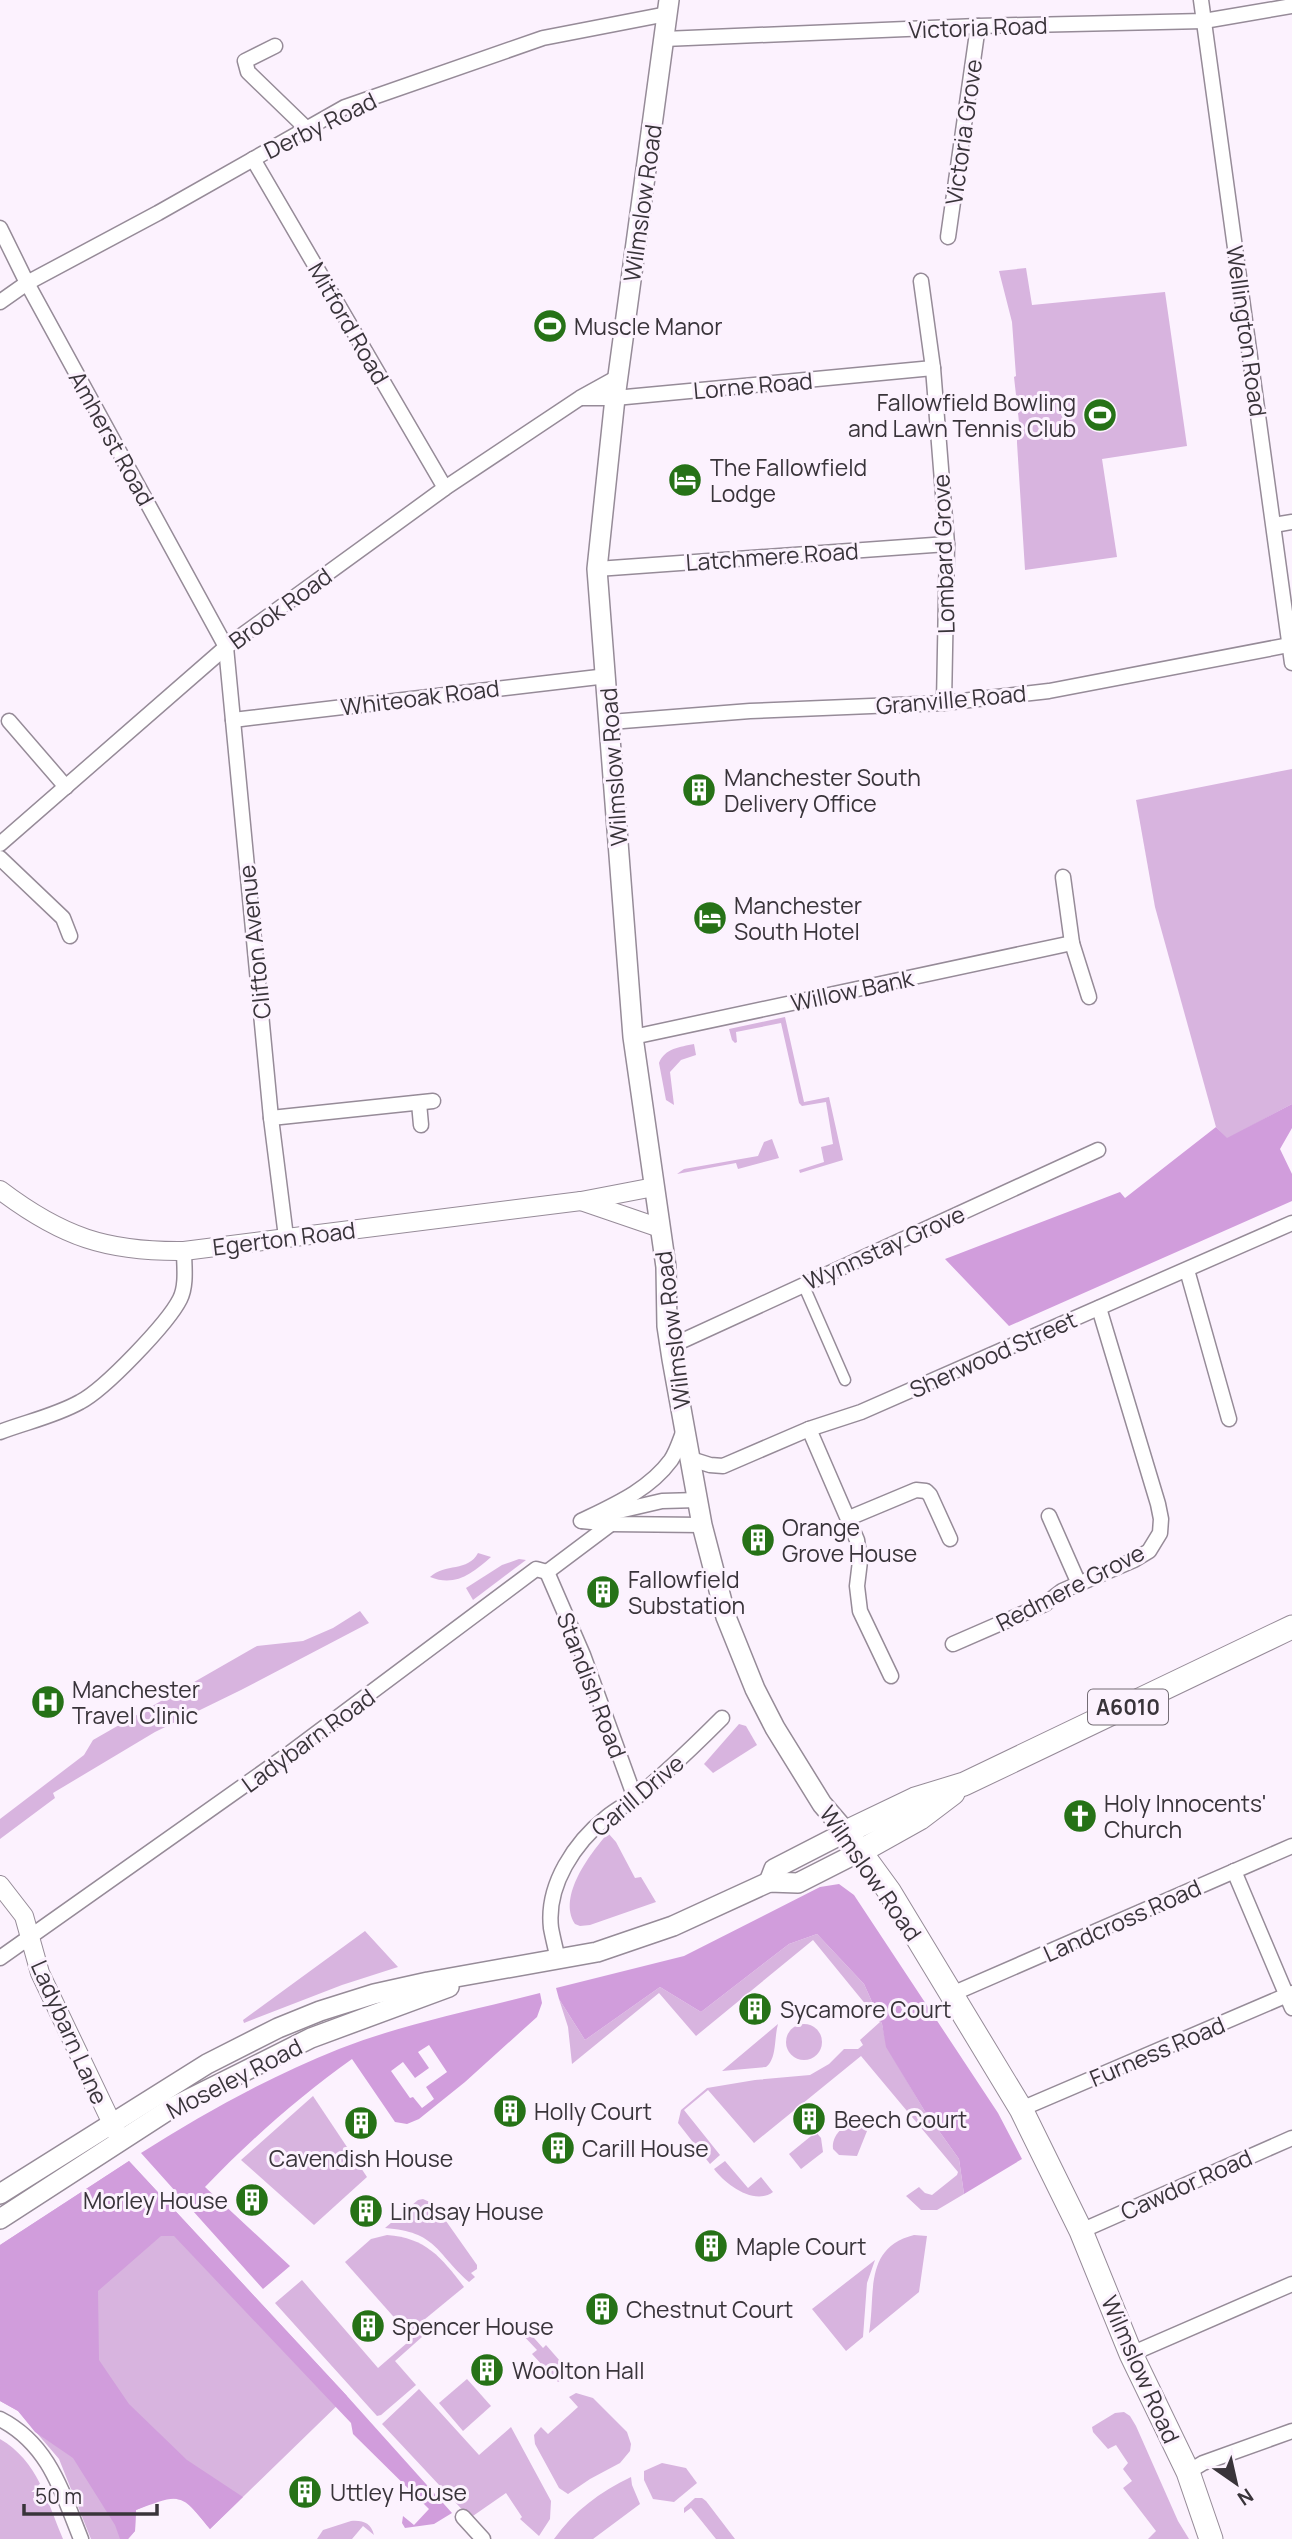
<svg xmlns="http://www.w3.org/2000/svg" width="1292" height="2539" viewBox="0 0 1292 2539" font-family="Manrope,sans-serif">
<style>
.green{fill:#d8b4df}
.forest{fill:#d19ddc;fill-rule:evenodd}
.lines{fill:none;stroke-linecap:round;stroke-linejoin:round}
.pedestrian-casing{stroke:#968b98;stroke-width:13}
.minor-casing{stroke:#968b98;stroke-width:17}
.tertiary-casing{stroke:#968b98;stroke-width:20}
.secondary-casing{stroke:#968b98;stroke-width:22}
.trunk-casing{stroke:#968b98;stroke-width:25}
.pedestrian{stroke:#fff;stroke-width:10}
.minor{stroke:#fff;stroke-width:14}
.tertiary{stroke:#fff;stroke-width:18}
.secondary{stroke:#fff;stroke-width:19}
.trunk{stroke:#fff;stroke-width:23}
.labels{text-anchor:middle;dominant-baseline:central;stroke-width:6;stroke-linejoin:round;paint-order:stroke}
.shield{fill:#fcf2fe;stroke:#746d75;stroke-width:2}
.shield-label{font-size:21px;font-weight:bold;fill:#39343a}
.street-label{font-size:23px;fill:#39343a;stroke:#fcf2fe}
.poi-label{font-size:23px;fill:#39343a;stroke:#fcf2fe;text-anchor:start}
</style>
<rect width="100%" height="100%" fill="#fcf2fe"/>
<g class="green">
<path d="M1026,268L1032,305L1165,292L1187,446L1102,459L1117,557L1025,570L1017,443V431H1020L1014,377L1016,376L1012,322L999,271Z"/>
<path d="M1292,769V1104L1227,1139L1216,1127L1155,907L1136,800Z"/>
<path d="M785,1017L804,1102L829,1097L843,1160L800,1173L799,1170L824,1162L821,1147L833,1144L826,1102L802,1106L799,1103L781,1023L736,1032L737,1042L735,1043L732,1040L729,1029Z"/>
<path d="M694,1044L696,1055L681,1060L670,1072L674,1105L666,1100L659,1063C665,1048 680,1047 694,1044Z"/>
<path d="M772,1139L779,1158L738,1169L736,1163L677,1174L684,1169L758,1156L764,1142Z"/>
<path d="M478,1553L491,1557C472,1574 455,1587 430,1577C445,1563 468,1572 478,1553Z"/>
<path d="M519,1559L526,1560L473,1600L466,1588L502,1565Z"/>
<path d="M360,1611L369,1623L241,1690L155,1732L53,1793L55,1798L0,1839V1819L84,1755L93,1740L257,1646L303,1641L333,1628Z"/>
<path d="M739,1724L746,1726L757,1745L713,1773L704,1764Z"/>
<path d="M608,1833L616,1842L635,1878L641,1877L656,1902L590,1925L580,1926L575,1924C557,1896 591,1853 608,1833Z"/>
<path d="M365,1931L398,1967L342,1985L244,2023L243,2020Z"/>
<path d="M817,1934L864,1984L882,2024L887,2047L924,2110L959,2159L964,2194L937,2210H921L906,2196L919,2187L925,2193L932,2195L957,2175L958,2172L861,2056L754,2143L708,2090L684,2110L720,2155L710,2164L678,2123L681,2110L707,2088L755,2080L810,2075L829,2064L844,2049H858L863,2045L860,2040L880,2022L813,1940L696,2036L659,1993L572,2064L568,2027L559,1999L585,2040L660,1987L701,2012L789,1944Z"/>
<circle cx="804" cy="2042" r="18"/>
<path d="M778,2024C774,2038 777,2059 766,2067L722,2071Z"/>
<path d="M313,2096L367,2177L314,2225L241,2160Z"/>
<path d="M858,2121L865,2124L867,2131L857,2156L839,2155L833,2149C831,2135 845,2123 858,2121Z"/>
<path d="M816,2132L821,2138L823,2152L801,2169L789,2154Z"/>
<path d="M129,2161L347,2396L210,2529L187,2501L166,2497L136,2510L135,2531L128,2539H91L59,2459L18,2411L0,2401V2245Z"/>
<path d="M725,2161L748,2188L761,2177L773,2192C754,2206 725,2184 714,2169Z"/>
<path d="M423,2199L434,2204L477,2265V2269L471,2273L475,2277L469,2282C435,2252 437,2232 385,2228L418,2200Z"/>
<path d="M387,2235C426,2238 441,2257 464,2287L408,2333L345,2262L371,2239Z"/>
<path d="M914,2235L927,2236L919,2292L869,2333C876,2294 863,2248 914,2235Z"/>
<path d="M875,2260L867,2283L863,2337L846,2351L812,2309Z"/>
<path d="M302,2280L378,2368L429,2324L432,2328L395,2361L416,2385L381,2415L377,2416L275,2303Z"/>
<path d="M526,2329L543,2348L546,2345L567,2369L568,2377L558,2382L532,2354L537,2350L521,2333Z"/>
<path d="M467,2379L491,2406L463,2431L439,2403Z"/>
<path d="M419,2389L479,2455L511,2427L551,2501L550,2519L539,2536L520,2519L522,2517L506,2493L470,2518L382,2424Z"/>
<path d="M576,2393L593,2398L627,2432L631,2444L630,2451L620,2463L590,2479L568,2494L559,2488L535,2444L534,2435L541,2427L548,2434L578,2407L569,2397Z"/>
<path d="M1124,2412L1130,2416L1136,2426L1178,2521L1189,2539H1148L1156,2531L1123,2488L1132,2481L1123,2469L1128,2463L1116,2445L1108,2449L1093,2432L1092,2427L1115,2413Z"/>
<path d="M0,2439C38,2461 47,2501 63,2539H0Z"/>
<path d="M662,2463L686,2468L697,2483L674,2502L653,2499L644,2480V2471Z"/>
<path d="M631,2477L632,2485L640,2504L593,2539H554C574,2511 600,2492 631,2477Z"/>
<path d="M695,2498H702L706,2501L735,2539H716L691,2508L684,2513V2508Z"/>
<path d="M351,2521C363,2520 371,2523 374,2535L363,2526L352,2539H317L323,2530Z"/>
</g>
<g class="forest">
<path d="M1292,1104V1128L1280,1149L1292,1174V1201L1009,1326L945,1259L1120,1192L1125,1198L1216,1127L1227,1138Z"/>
<path d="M839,1884L854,1895L998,2113L1022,2159L964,2194L959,2159L924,2110L886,2047L882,2024L864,1984L817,1934L789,1944L701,2012L660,1987L585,2040L559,1999L556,1988L684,1956L820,1887Z"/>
<path d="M540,1993L542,2003L537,2017L465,2082L419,2119L407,2124L395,2122L352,2059C299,2097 250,2140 205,2187L290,2266L263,2289L141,2153C204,2113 269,2077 339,2049C403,2024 473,2010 540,1993ZM429,2045L447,2072L426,2087L434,2099L422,2108L413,2097L410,2098L391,2071L403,2062L415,2078L429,2068L418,2052Z"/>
<path d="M129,2161L347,2396L452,2513L434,2524L405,2528L402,2523L403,2516L414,2525L429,2509L353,2434L351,2423L174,2236H161L98,2291L99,2360L129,2404L187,2460L243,2497L210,2529C180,2492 181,2493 136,2510L135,2531L128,2539H120L115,2525L73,2458L35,2432L18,2411L0,2401V2245Z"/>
</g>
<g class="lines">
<g class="pedestrian-casing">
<path id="pedestrian" d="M803,1284L845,1380"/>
</g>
<g class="minor-casing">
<g id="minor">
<path d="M1201,0L1292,663"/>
<path d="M664,39L978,26L1204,21L1292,6"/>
<path d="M275,46L245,61L248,72L306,128"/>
<path d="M253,159L445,488"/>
<path d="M0,228L27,283L226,647L271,1118L286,1237"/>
<path d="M948,237L978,26"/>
<path d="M921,281L933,368L947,544L944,703"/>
<path d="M0,302L27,283L158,213L345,107L543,38L667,14"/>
<path d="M581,398H615L933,368"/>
<path d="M1274,525L1292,522"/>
<path d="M597,569L947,544"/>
<path d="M233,720L607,676"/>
<path d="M9,721L66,787"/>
<path d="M610,722L750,711L944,703L1049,691L1289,645"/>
<path d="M0,844L226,647L445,488L580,398L618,377"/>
<path d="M0,858L63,918L70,936"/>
<path d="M1063,877L1072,943L1089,997"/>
<path d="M633,1037L1072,943"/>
<path d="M419,1103L421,1125"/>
<path d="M271,1118L433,1101"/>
<path d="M1187,1270L1229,1419"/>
<path d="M671,1346L1098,1150"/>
<path d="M809,1429L857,1540L860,1561L857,1586L860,1611L891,1676"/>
<path d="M0,1432C26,1422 55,1416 80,1402C105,1389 168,1323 180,1299C187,1285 184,1265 184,1251"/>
<path d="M691,1459L710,1465L723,1466L809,1429L861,1412L1292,1223"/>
<path d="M606,1514L662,1501L698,1500"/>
<path d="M1049,1516L1079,1584"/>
<path d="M849,1518L916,1490L926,1491L930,1495L950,1539"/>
<path d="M581,1521C614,1505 649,1490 671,1460C677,1451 680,1440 684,1430"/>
<path d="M582,1521L611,1524L702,1525"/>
<path d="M547,1572L583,1655L635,1798"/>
<path d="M547,1572L611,1524"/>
<path d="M953,1644L1045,1604L1062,1591L1134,1560L1149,1551L1160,1533L1161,1519L1158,1504L1099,1308"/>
<path d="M1234,1871L1292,2008"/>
<path d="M0,1958L290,1753L536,1569L547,1572"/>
<path d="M558,1960C556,1950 553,1939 551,1928C546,1885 575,1842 607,1817C617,1809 629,1803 639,1795C668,1771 695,1745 722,1718"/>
<path d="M952,1994L1292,1846"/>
<path d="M1021,2109L1292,1993"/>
<path d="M1081,2231L1292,2138"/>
<path d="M1131,2354L1292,2284"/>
<path d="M0,2419C49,2444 62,2492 81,2539"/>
<path d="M1188,2472L1203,2463L1292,2431"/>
<path d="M463,2517L483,2539"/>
</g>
</g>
<g class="tertiary-casing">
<g id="tertiary">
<path d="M0,1190C62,1237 107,1252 184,1251L581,1201L654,1187"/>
<path d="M581,1201L660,1228"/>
<path d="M0,1885L24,1916L40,1973L118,2136"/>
</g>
</g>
<g class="secondary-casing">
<g id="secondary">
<path d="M669,0L615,398L597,569L633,1037L666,1267L667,1326L672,1359L702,1525L726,1617L755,1689L775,1728L822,1804L846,1832L774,1869L769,1882"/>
<path d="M0,2194L207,2064L278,2028L320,2011L374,1994L428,1982L597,1952L673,1926L769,1882L798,1883L861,1851"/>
<path d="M0,2219L173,2107L311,2038L449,1987"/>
</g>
</g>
<g class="trunk-casing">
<g id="trunk">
<path d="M861,1851L920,1818L953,1793"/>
<path d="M1211,2539L1188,2472L1131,2354L1081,2231L1021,2109L889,1891L846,1832L915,1799L964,1784L1292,1627"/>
</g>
</g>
<use href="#pedestrian" class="pedestrian"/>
<use href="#minor" class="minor"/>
<use href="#tertiary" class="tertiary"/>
<use href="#secondary" class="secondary"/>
<use href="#trunk" class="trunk"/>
</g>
<defs>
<g id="stadium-disc" transform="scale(1.75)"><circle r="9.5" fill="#267217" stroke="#fcf2fe"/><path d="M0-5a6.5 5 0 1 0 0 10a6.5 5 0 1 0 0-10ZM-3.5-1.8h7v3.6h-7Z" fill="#fff"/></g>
<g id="hotel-disc" transform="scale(1.75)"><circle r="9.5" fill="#267217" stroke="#fcf2fe"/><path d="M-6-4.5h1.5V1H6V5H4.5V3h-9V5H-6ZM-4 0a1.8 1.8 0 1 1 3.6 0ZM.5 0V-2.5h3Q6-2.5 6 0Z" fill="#fff"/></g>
<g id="building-disc" transform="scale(1.75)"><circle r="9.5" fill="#267217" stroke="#fcf2fe"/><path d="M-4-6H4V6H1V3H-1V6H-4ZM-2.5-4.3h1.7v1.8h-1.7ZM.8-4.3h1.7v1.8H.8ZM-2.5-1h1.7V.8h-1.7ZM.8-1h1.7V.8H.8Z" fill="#fff"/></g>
<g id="hospital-disc" transform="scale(1.75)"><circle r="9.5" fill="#267217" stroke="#fcf2fe"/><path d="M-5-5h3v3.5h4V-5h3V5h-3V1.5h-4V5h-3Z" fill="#fff"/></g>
<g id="church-disc" transform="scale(1.75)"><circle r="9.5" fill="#267217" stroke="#fcf2fe"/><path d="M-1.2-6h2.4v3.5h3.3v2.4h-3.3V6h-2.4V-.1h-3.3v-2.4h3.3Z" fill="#fff"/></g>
</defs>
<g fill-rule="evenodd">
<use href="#stadium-disc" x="550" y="326"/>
<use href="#stadium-disc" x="1100" y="415"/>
<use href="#hotel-disc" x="685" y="480"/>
<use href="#building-disc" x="699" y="790"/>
<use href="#hotel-disc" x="710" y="918"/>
<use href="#building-disc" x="758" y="1540"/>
<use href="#building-disc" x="603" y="1592"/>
<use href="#hospital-disc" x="48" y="1702"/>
<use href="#church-disc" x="1080" y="1816"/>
<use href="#building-disc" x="755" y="2009"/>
<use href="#building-disc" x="510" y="2111"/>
<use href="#building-disc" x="809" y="2119"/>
<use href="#building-disc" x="361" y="2123"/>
<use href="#building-disc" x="558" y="2148"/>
<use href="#building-disc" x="252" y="2200"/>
<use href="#building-disc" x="366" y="2211"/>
<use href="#building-disc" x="711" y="2246"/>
<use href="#building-disc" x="602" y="2309"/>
<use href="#building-disc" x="368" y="2326"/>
<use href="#building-disc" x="487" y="2370"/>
<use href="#building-disc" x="305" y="2492"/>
</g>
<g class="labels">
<rect class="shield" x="1088" y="1689.5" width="80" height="35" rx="5"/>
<g class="shield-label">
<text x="1128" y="1707">A6010</text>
</g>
<g class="street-label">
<text transform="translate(978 27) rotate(-2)">Victoria Road</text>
<text transform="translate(320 125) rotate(-26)">Derby Road</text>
<text transform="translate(963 132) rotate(-82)">Victoria Grove</text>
<text transform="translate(642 203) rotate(-82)">Wilmslow Road</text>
<text transform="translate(349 323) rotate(60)">Mitford Road</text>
<text transform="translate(1247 331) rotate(82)">Wellington Road</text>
<text transform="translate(753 385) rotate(-5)">Lorne Road</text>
<text transform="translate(112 438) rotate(61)">Amherst Road</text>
<text transform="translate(943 554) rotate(-92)">Lombard Grove</text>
<text transform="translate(772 556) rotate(-4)">Latchmere Road</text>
<text transform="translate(280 608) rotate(-36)">Brook Road</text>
<text transform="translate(420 697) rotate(-7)">Whiteoak Road</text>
<text transform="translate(951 699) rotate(-5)">Granville Road</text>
<text transform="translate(613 767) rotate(-94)">Wilmslow Road</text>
<text transform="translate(254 942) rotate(-96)">Clifton Avenue</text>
<text transform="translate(852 990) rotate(-12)">Willow Bank</text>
<text transform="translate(284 1238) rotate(-7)">Egerton Road</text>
<text transform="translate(884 1247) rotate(-24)">Wynnstay Grove</text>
<text transform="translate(672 1330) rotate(-97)">Wilmslow Road</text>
<text transform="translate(993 1354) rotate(-24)">Sherwood Street</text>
<text transform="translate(1070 1587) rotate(-27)">Redmere Grove</text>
<text transform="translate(592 1685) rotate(69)">Standish Road</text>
<text transform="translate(308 1740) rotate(-36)">Ladybarn Road</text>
<text transform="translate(637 1795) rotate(-40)">Carill Drive</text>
<text transform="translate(871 1873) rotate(55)">Wilmslow Road</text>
<text transform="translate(1122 1920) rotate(-24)">Landcross Road</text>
<text transform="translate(70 2032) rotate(66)">Ladybarn Lane</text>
<text transform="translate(1157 2051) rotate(-23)">Furness Road</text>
<text transform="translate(234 2078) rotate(-27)">Moseley Road</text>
<text transform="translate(1186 2184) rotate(-24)">Cawdor Road</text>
<text transform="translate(1141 2369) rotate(66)">Wilmslow Road</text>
</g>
<g class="poi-label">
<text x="574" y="326">Muscle Manor</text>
<text x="1076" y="402" text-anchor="end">Fallowfield Bowling<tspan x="1076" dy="26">and Lawn Tennis Club</tspan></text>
<text x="710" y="467">The Fallowfield<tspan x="710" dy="26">Lodge</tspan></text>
<text x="724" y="777">Manchester South<tspan x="724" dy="26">Delivery Office</tspan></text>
<text x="734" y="905">Manchester<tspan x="734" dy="26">South Hotel</tspan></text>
<text x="782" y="1527">Orange<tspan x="782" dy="26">Grove House</tspan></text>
<text x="628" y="1579">Fallowfield<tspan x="628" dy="26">Substation</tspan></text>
<text x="72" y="1689">Manchester<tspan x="72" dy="26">Travel Clinic</tspan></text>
<text x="1104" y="1803">Holy Innocents'<tspan x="1104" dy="26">Church</tspan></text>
<text x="780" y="2009">Sycamore Court</text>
<text x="534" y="2111">Holly Court</text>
<text x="834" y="2119">Beech Court</text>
<text x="582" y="2148">Carill House</text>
<text x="361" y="2158" text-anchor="middle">Cavendish House</text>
<text x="228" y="2200" text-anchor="end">Morley House</text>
<text x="390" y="2211">Lindsay House</text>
<text x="736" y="2246">Maple Court</text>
<text x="626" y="2309">Chestnut Court</text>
<text x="392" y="2326">Spencer House</text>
<text x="512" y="2370">Woolton Hall</text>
<text x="330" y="2492">Uttley House</text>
</g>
</g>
<g transform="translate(1236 2483) rotate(146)" stroke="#fcf2fe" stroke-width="5" paint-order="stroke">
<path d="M0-5L12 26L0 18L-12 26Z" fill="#39343a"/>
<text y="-10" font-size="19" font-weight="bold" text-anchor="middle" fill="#39343a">N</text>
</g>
<path d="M24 2504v10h133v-10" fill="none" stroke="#39343a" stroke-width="3.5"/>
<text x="35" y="2504" font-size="21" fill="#39343a" stroke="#fcf2fe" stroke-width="5" paint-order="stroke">50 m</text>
</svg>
